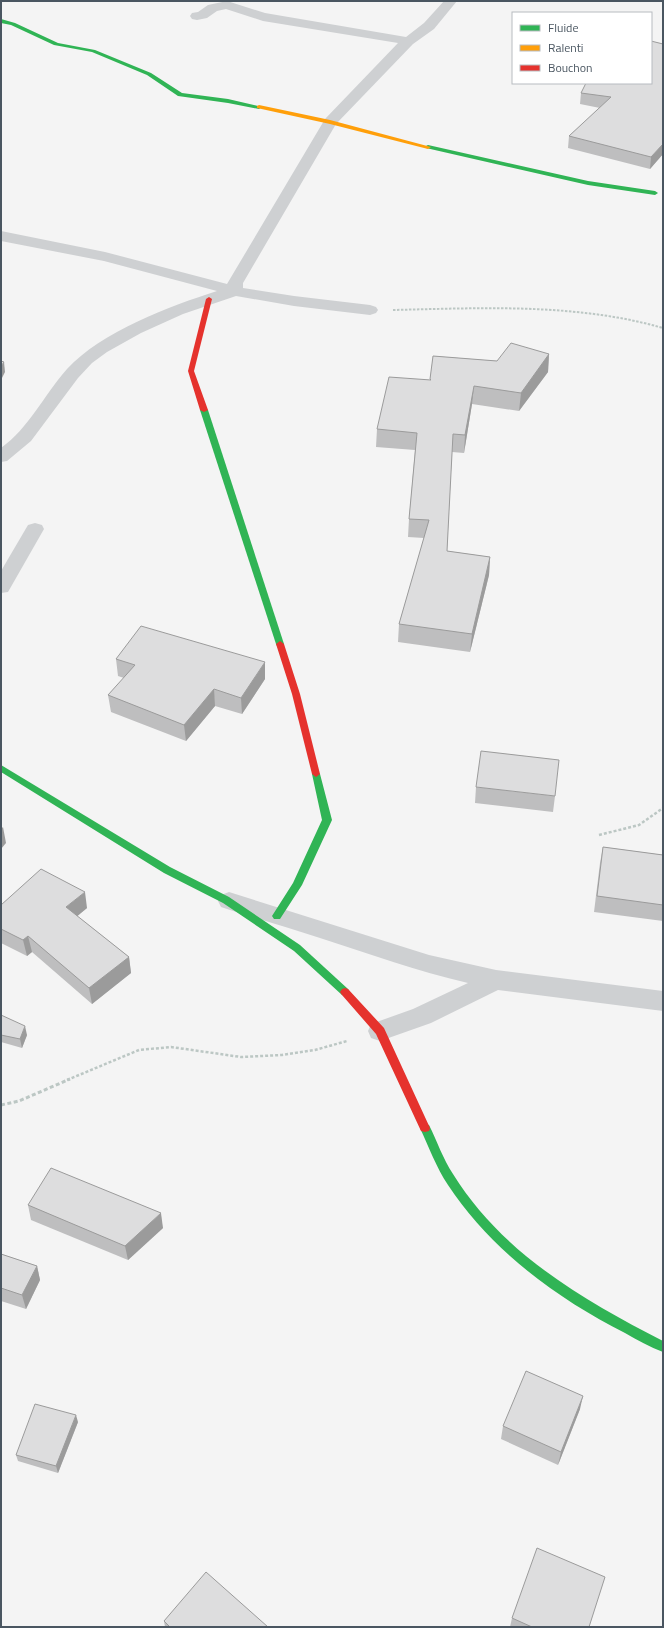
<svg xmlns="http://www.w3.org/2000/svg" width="664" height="1628" viewBox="0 0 664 1628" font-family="'Titillium Web',sans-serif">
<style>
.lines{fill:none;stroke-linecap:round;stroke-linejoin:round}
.path-far2{stroke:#bcc7c4;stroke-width:2;stroke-dasharray:2.5 1.5;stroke-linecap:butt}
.path-far1{stroke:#bcc7c4;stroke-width:2.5;stroke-dasharray:3 2;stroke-linecap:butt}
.path{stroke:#bcc7c4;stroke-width:3;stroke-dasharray:4 2.5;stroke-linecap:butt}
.street{fill:#ced0d2;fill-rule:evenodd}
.fast{fill:#30b455;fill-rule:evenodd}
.slow{fill:#ff9f0a;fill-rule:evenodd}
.jam{fill:#e5322d;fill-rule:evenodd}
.wall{fill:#bebebf}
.shaded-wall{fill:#9b9b9b}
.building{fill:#ddddde;stroke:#9b9b9b}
</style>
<rect width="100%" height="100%" fill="#f4f4f4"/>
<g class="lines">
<path class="path-far2" d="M393,310C483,308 576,303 663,328"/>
<g class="path-far1">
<path d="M599,835L639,825L663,808"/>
<path d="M67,1080L139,1050L171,1047L241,1057L282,1055L315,1050L347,1041"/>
</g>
<path class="path" d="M1,1105L19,1101L70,1079"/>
<g class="street">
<path d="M227,1L265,13L406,37L424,23L444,1H457L434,29L413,44L336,124L243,283V288L294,296L370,305L376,307L378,310L376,313L370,315L294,306L236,296L183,314L141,333L107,352L92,363L78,378L31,441L7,461L1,462V448C29,428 44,395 67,369C101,332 170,306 217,291L104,261L1,241V231L105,252L227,284L325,119L398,43L263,21L226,9L217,11L207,18L197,20L192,19L190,16L192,13L198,12L208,5Z"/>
<path d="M35,523L42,525L44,529L8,592L1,593V571L28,525Z"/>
<path d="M229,892L429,955L496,970L663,991V1011L498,990L431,1023L380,1041L371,1038L368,1031L371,1024L413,1009L468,983C417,971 369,954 320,938C287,927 254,918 221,907L218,901L221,895Z"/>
</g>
<g class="fast">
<path d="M1,19L15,23L58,43L95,50L151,73L182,93L228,99L262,107L259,109L228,103L178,96L147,75L92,52L54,45L11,25L1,23Z"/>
<path d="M428,145L588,181L655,191L658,193L655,195L588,185L426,148V146Z"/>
<path d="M201,408H204L208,410L284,644L283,646H277L276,644L200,410Z"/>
<path d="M1,765L170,867L229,897L300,945L348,989L350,992L348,995L345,996L342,995L294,951L223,903L164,873L1,772Z"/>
<path d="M316,771L320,774L332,820L302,885L280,919H274L272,916L293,883L322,820L312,774Z"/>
<path d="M425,1124L429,1125C437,1141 443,1159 453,1174C502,1253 583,1300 663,1341V1352C650,1347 637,1340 625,1333C556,1298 491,1250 448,1185C436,1167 429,1147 420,1128L421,1125Z"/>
</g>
<path class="slow" d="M259,105L330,120L431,147L428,149L330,124L257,108V106Z"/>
<g class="jam">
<path d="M209,297L212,299L194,371L208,410L204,412L200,410L188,371L206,299Z"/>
<path d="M280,641L284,644L300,694L320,774L316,777L312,774L292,694L276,644Z"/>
<path d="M345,988L348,989L384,1028L430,1128L429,1131L425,1132L421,1131L376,1034L342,995L340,992L342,989Z"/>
</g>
</g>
<g class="wall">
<path d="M663,44V154L650,169L568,148L569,136L600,108L580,104L581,93Z"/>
<path d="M549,354L548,372L519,411L472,404L464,453L452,452L447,551L490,557L489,575L470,652L398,642L399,624L424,538L408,537L409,519L415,450L376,447L377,429L430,380L433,356L497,361Z"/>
<path d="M116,659L265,679L242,714L215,706L186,741L111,712L108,695L124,678L118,676Z"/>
<path d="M476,787L555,796L553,812L475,803Z"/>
<path d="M603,847L663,855V921L594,912L600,863Z"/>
<path d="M1,905L87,908L77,916L129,957L131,973L92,1004L32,952L27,956L1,943Z"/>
<path d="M1,1015L27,1035L22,1048L1,1042Z"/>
<path d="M28,1205L163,1228L128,1260L31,1220Z"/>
<path d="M1,1254L37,1266L40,1280L26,1309L1,1301Z"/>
<path d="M580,1409L558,1465L501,1439L503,1426Z"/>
<path d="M78,1422L58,1473L18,1461L16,1455Z"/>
<path d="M512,1618L589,1627H510Z"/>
<path d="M164,1621L268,1627H165Z"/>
</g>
<g class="shaded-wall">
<path d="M663,144V154L650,169L651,157Z"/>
<path d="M549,354L548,372L519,411L521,393Z"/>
<path d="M4,362L5,372L1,380V366Z"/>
<path d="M474,386L472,404L464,453L465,435Z"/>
<path d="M490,557L489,575L470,652L472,634Z"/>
<path d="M265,662V679L242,714L241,698Z"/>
<path d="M214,689L215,706L186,741L184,725Z"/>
<path d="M3,827L6,843L1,849V829Z"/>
<path d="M85,892L87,908L69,923L66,907Z"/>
<path d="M28,936L32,952L27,956L23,940Z"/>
<path d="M129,957L131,973L92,1004L89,988Z"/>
<path d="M25,1026L27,1035L22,1048L20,1039Z"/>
<path d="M161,1213L163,1228L128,1260L125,1246Z"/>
<path d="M37,1266L40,1280L26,1309L22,1295Z"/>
<path d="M583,1396L580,1409L558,1465L561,1452Z"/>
<path d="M76,1415L78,1422L58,1473L56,1466Z"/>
</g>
<g class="building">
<path d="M651,41L663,44V144L651,157L569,136L611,97L581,93L586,83H651Z"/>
<path d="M511,343L549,354L521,393L474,386L465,435L453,434L447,551L490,557L472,634L399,624L429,520L409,519L417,433L377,429L389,377L431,380L430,379L433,356L497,361Z"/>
<path d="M1,361L4,362L1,366Z"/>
<path d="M141,626L265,662L241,698L214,689L184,725L108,695L135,665L116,659Z"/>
<path d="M481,751L559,760L555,796L476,787Z"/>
<path d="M603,847L663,855V905L597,896Z"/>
<path d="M41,869L85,892L66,907L129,957L89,988L28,936L23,940L1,929V905Z"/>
<path d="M1,1015L25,1026L20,1039L1,1035Z"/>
<path d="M51,1168L161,1213L125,1246L28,1205Z"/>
<path d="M1,1254L37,1266L22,1295L1,1288Z"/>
<path d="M526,1371L583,1396L561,1452L503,1426Z"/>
<path d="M35,1404L76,1415L56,1466L16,1455Z"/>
<path d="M537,1548L605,1577L589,1627H532L512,1618Z"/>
<path d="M206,1572L268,1627H170L164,1621Z"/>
</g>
<rect width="664" height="1628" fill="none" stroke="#4a5661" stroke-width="4"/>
<rect x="512" y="12" width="140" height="72" fill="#ffffff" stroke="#b7bbc0"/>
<rect x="520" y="25" width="20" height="6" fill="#30b455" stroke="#b7bbc0"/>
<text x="548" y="32" font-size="12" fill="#4a5661">Fluide</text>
<rect x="520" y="45" width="20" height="6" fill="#ff9f0a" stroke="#b7bbc0"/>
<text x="548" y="52" font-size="12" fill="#4a5661">Ralenti</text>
<rect x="520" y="65" width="20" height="6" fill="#e5322d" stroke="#b7bbc0"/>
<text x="548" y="72" font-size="12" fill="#4a5661">Bouchon</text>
</svg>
